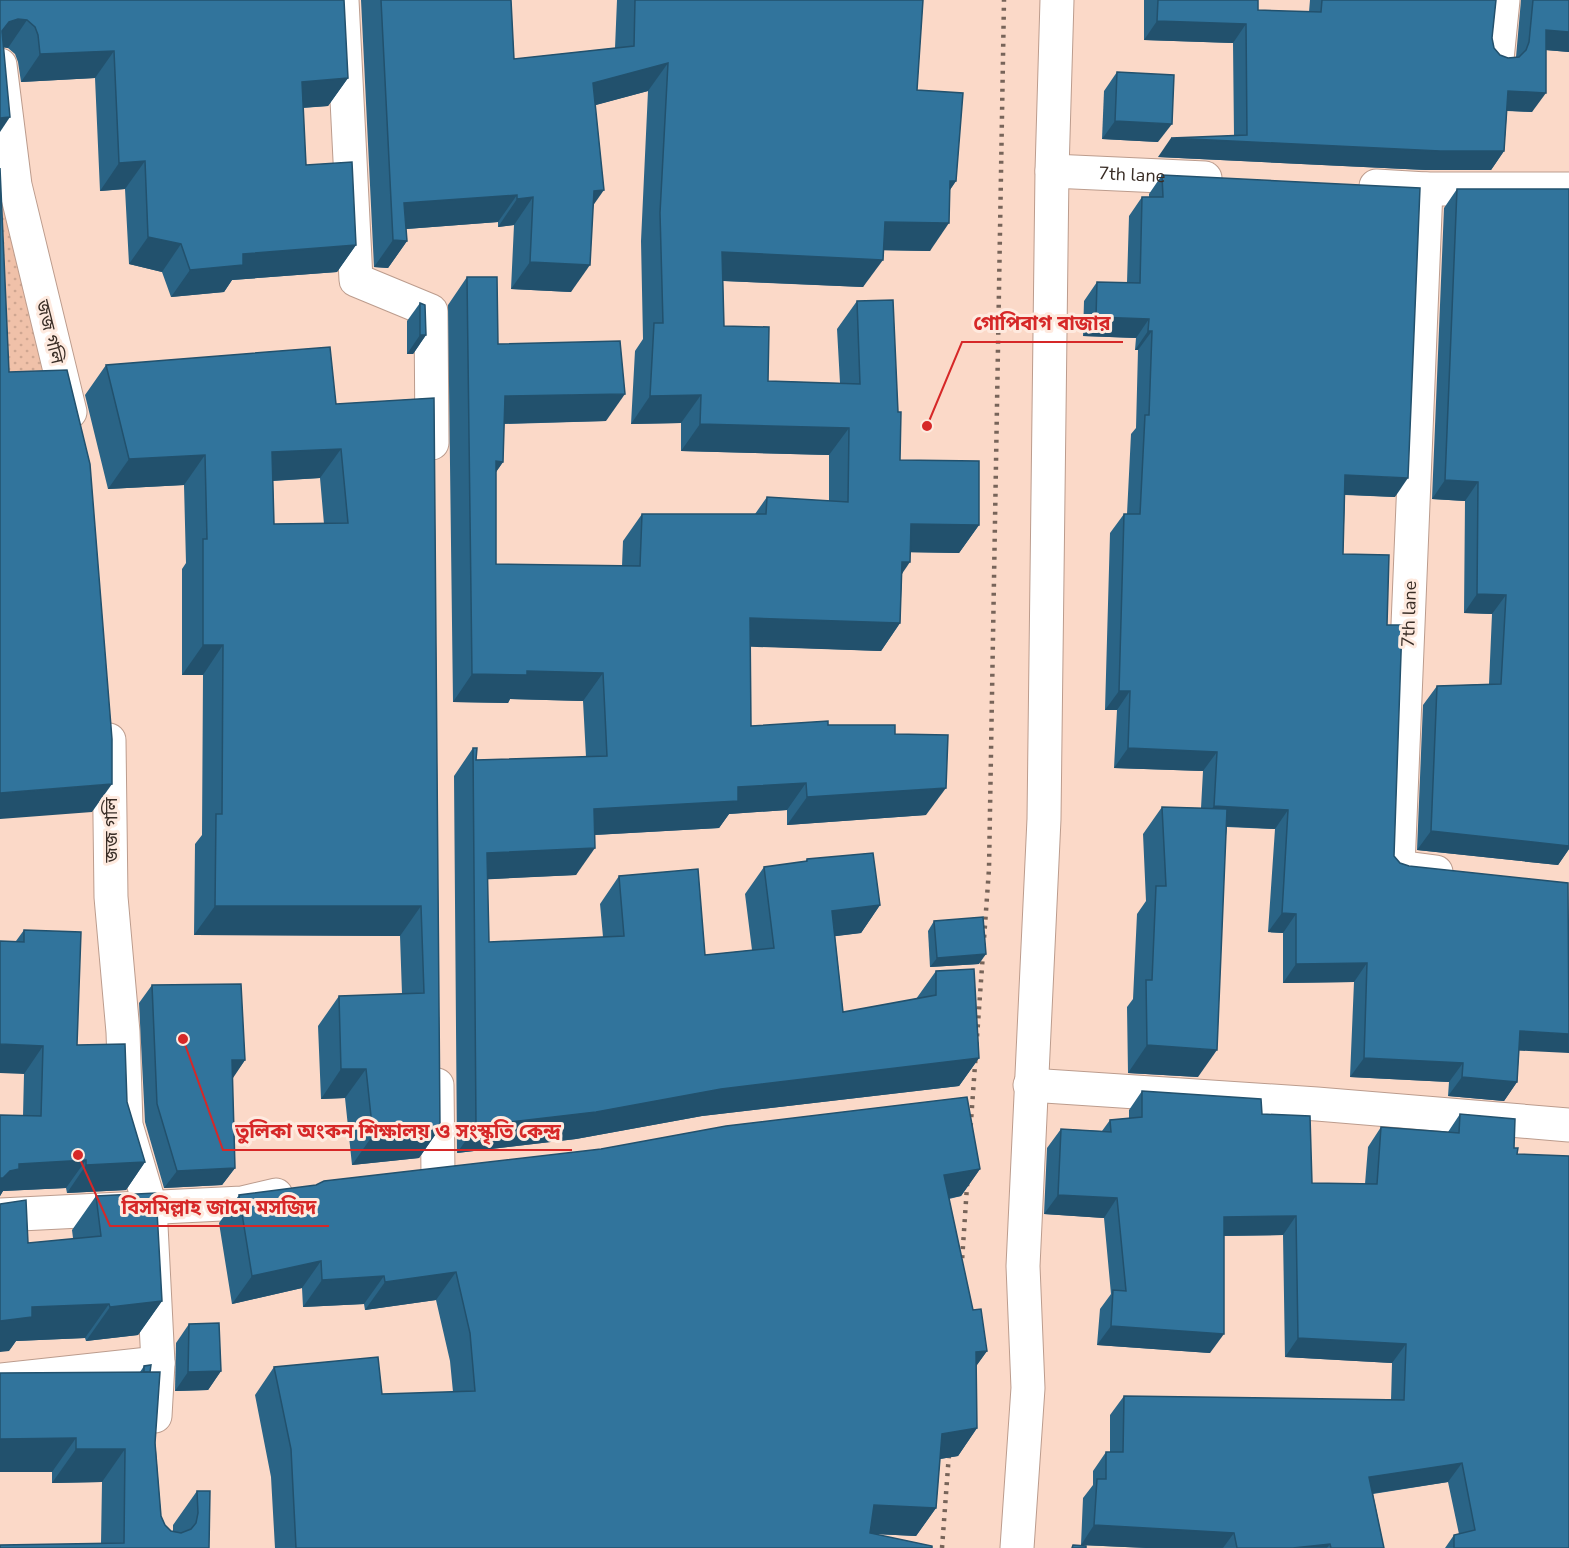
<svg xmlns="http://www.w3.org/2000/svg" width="1569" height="1548" viewBox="0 0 1569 1548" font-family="'Nunito Sans','Noto Sans Bengali',sans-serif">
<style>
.garden{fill:url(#garden-dots)}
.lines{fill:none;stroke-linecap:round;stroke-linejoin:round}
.minor-casing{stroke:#bc9c8d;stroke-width:35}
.minor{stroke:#fff;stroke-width:33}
.rail{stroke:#776459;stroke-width:4.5;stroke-dasharray:3 6;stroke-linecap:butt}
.wall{fill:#2a6486;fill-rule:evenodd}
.shaded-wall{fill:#22516d}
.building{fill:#31749c;stroke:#22516d;stroke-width:1.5;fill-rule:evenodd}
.labels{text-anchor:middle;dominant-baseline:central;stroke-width:6;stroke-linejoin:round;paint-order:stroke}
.street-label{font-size:18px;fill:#392d26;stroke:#feeadf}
.leader{fill:none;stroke:#d62828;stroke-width:2}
.callout-dot{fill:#d62828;stroke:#feeadf;stroke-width:2}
.callout-label{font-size:20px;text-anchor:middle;font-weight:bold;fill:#d62828;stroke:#feeadf;stroke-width:6;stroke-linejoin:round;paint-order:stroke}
</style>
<defs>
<pattern id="garden-dots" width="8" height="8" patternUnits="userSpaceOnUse" patternTransform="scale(1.5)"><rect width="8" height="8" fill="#f0c1a9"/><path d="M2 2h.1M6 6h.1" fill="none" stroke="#cfa691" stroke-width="1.8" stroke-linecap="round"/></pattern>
</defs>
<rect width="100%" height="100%" fill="#fbd9c8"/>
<path class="garden" d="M0,188L66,397L0,399Z"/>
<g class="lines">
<g class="minor-casing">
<g id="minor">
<path d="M342,0L356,280L431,311L432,443"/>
<path d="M1497,59L1503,0"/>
<path d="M0,65L15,185L70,412"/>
<path id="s1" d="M1052,171L1205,178"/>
<path d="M1376,186L1426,189L1398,867L1436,872"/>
<path d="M1426,189H1569"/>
<path d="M109,740L111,897L123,1032L126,1125L150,1206L158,1363L155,1416"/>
<path d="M437,1085L438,1174"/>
<path d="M1030,1085L1317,1104L1569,1125"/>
<path d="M0,1215L242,1203L276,1195"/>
<path d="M0,1380L158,1363"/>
<path d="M1017,1548L1028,1388L1023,1266L1044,819L1052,171L1057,0"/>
</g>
</g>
<use href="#minor" class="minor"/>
<g class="rail">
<path d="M970,1135L989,869L1004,0"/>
<path d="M961,1276L968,1171"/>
<path d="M942,1548L950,1440"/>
</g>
</g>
<g class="wall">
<path d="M0,0L348,78L328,106L303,108L306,165L356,245L337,272L232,280L224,292L171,297L162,272L129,264L125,189L100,191L95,78L21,82L18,62L15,54L8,48L4,47Z"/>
<path d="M361,0H511L514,59L615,48L617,0H923L917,90L956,181L949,191L930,251L883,250L863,287L723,281L724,326L768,381L840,383L837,329L857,301L900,460L979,525L959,553L910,552L902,574L900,623L881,651L750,646L751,726L828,725L895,734L926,815L787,825V810L729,814L719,828L595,835L576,875L487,879L489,942L603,937L600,904L619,876L705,955L752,950L745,894L764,867L805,862L807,859L880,905L861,933L835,936L843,1012L916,999L936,971L979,1058L959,1086L702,1116L576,1139L457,1153L454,776L473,748L476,760L586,757L583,701L510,699L508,703L453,702L448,305L467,277L498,344L606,421L504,424L503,462L496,472V564L622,566L623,541L642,514H755L767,497L829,501V455L681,451V423L631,424L635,351L643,339L641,241L648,91L595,105L593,205L571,292L511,289L514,225L498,227V222L406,229L407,241L388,268L374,267Z"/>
<path d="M1144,0H1258V10L1309,12L1310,0H1496L1492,38L1494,48L1500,55L1508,58L1516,57L1521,0H1569V52L1546,50L1532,112L1507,111L1504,151L1491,170H1426L1158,157L1234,136L1233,43L1144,40Z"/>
<path d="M1117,72L1158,142L1102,139L1104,91Z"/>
<path d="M1162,175L1395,497L1345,495L1343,554L1387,625L1394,856L1519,1051L1517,1082L1504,1101L1448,1096L1449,1082L1350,1077L1354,982L1283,983V933L1268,932L1275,829L1227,827L1198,1077L1128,1073L1127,1007L1133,999L1137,914L1146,901L1143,834L1162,807L1201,808L1203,771L1114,768L1117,710H1105L1110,533L1124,514H1127L1131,434L1136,428L1138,350H1135L1136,338L1083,336L1084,301L1097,282L1127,283L1129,216L1142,197H1149V194Z"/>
<path d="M1457,189H1569V849L1558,865L1417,850L1423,705L1437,686L1489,684L1492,614L1464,613L1465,501L1432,499L1444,208Z"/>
<path d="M420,303L426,335L413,354H407V321Z"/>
<path d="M106,365L336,404L434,398L440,1128L419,1158L352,1165L345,1098L321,1099L318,1026L339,996L402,994L400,936L194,935L195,844L202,835L203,675H182V569L186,563L184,485L108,489L85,395ZM320,478L324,524H274L273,481Z"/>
<path d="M934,921L979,964L930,967L928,931Z"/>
<path d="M24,930L77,1045L127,1102L145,1162L126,1190L67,1193L66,1188L3,1191L0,1196V1115L23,1116L24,1074L16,941Z"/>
<path d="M152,985L245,1060L232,1078L235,1168L222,1185L164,1188L145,1122L139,1003Z"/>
<path d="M1142,1091L1262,1114L1312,1183L1365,1184L1368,1147L1381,1127L1448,1132L1460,1114L1514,1148L1517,1154L1569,1548H1445L1454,1535L1459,1534L1448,1482L1373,1494L1384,1548H1147L1081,1545L1083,1498L1093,1485V1471L1106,1452H1110V1415L1124,1396L1391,1400L1392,1363L1285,1357L1283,1235L1224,1236L1210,1353L1097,1345L1100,1309L1111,1294L1104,1218L1044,1214L1047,1148L1061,1129L1102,1131L1110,1120L1129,1118V1110Z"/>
<path d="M980,1169L961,1196L949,1199L973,1310L987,1351L976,1366L977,1428L958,1456L940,1459L936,1508L916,1536L875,1534L932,1548H275L271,1477L255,1395L274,1367L382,1394L453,1392L450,1361L436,1300L365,1310L364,1304L303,1307L302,1288L232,1304L219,1223L239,1195Z"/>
<path d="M96,1196L162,1301L138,1335L86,1341L85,1338L16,1341L9,1351L73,1238L72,1230Z"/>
<path d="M189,1324L221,1371L208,1390L175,1391L176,1343Z"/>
<path d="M144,1366L150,1372L161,1516L165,1525L171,1531H173V1525L197,1491L209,1548L101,1544L102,1482L52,1483V1472H0V1373L140,1372Z"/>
</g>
<g class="shaded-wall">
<path d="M18,19L27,20L8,48L0,47V33L9,22Z"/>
<path d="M1157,21L1246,24L1233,43L1144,40Z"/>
<path d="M1546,30L1569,32V52L1533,49Z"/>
<path d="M114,51L95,78L21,82L40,54Z"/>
<path d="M668,63L648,91L574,111L593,83Z"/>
<path d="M348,78L328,106L283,109L302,82Z"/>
<path d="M1508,91L1546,93L1532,112L1494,110Z"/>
<path d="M10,117L0,132V118Z"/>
<path d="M1115,121L1172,124L1158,142L1102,139Z"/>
<path d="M1171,138L1504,151L1491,170H1426L1158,157Z"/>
<path d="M145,161L125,189L100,191L119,163Z"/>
<path d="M950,181H956L937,209Z"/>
<path d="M604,190L585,217L594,191Z"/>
<path d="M517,195L498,222L393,230L404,203Z"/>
<path d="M533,197L514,225L498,227L517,199Z"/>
<path d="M885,222L949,223L930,251L865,250Z"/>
<path d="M148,237L181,244L162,272L129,264Z"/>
<path d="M393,240L407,241L388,268L374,267Z"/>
<path d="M356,245L337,272L232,280L224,292L171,297L190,270L243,254Z"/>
<path d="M722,252L883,260L863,287L703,280Z"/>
<path d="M530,262L590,265L571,292L511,289Z"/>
<path d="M1096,317L1149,319L1136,338L1083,336Z"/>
<path d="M1148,331H1152L1138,350H1135Z"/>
<path d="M420,335H426L413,354H407Z"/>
<path d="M625,394L606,421L486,424L505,396Z"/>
<path d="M701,395L681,423L631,424L650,396Z"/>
<path d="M700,424L849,428L829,455L681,451Z"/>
<path d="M341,449L320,478L251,482L272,452Z"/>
<path d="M205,455L184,485L108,489L129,459Z"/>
<path d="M496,461L503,462L484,489Z"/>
<path d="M1345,475L1408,478L1395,497L1332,494Z"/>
<path d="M1445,480L1478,482L1465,501L1432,499Z"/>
<path d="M911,524L979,525L959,553L891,552Z"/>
<path d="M902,562H910L891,590Z"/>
<path d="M1477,594L1506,595L1492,614L1464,613Z"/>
<path d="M750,618L900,623L881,651L730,646Z"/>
<path d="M203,645H223L203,675H182Z"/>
<path d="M527,671L603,673L583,701L510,699L508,703L453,702L472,674Z"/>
<path d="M1119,691H1130L1117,710H1105Z"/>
<path d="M1128,748L1217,752L1203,771L1114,768Z"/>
<path d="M806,783L787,810L729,814L719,828L575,836L594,809L738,787Z"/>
<path d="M112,784L92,812L0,819V793Z"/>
<path d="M946,788L926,815L787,825L807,797Z"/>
<path d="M1214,806L1288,810L1275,829L1200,825Z"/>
<path d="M1431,831L1569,846V849L1558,865L1417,850Z"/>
<path d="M595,848L576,875L474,880L487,853Z"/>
<path d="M880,905L861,933L813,939L832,911Z"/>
<path d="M215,906H421L400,936L194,935Z"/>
<path d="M1282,913L1296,914L1283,933L1268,932Z"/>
<path d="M986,954L979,964L930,967L937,958Z"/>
<path d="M1367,963L1354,982L1283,983L1296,964Z"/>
<path d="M1520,1031L1569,1034V1053L1506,1050Z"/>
<path d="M0,1044L43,1046L24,1074L0,1073Z"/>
<path d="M1147,1045L1217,1050L1198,1077L1128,1073Z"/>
<path d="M979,1058L959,1086L702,1116L576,1139L457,1153L476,1126L721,1089Z"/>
<path d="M1364,1058L1463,1063L1449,1082L1350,1077Z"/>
<path d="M232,1060H245L233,1078L220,1077Z"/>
<path d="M341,1069H366L345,1098L321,1099Z"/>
<path d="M1462,1077L1517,1082L1504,1101L1448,1096Z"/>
<path d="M440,1128L419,1158L352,1165L373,1135Z"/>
<path d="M86,1160L66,1188L3,1191L0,1196V1178L19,1164Z"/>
<path d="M145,1162L126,1190L67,1193L86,1165Z"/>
<path d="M235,1168L222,1185L164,1188L177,1171Z"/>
<path d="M980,1169L961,1196L924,1203L944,1175Z"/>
<path d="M1058,1195L1117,1198L1104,1218L1044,1214Z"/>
<path d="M1296,1216L1283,1235L1210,1236L1224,1217Z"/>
<path d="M321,1261L302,1288L232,1304L252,1276Z"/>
<path d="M456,1272L436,1300L365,1310L385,1282Z"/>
<path d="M384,1276L364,1304L303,1307L322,1280Z"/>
<path d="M162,1301L138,1335L86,1341L110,1307Z"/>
<path d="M109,1304L85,1338L16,1341L9,1351L0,1352V1321L32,1307Z"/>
<path d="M1111,1326L1224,1334L1210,1353L1097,1345Z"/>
<path d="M1298,1338L1406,1344L1392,1363L1285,1357Z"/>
<path d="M987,1351L967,1379L976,1352Z"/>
<path d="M221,1371L208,1390L175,1391L188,1372Z"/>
<path d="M977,1428L958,1456L922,1462L942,1434Z"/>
<path d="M76,1438L52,1472H0V1439Z"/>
<path d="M76,1449H125L102,1482L52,1483Z"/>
<path d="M1462,1463L1448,1482L1356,1496L1369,1477Z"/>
<path d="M874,1505L936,1508L916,1536L855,1533Z"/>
<path d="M1094,1525L1234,1533L1223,1548H1147L1081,1545Z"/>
<path d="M1330,1544L1327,1548H1293Z"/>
</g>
<g class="building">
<path d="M0,0H344L348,78L302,82L306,165L352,162L356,245L243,254V265L190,270L181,244L148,237L145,161L119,163L114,51L40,54L38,35L35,27L27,20L18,19L9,22L2,31L10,117L0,118Z"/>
<path d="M381,0H511L514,59L634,46L635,0H923L917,90L963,93L956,181H950L949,223L885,222L883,260L722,252L724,326L769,327L768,381L860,384L857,301L893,300L898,412H901L900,460L979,461V525L911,524L910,562H902L900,623L750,618L751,726L828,721V725H895V734L948,735L946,788L807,797L806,783L738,787V801L594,809L595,848L487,853L489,942L624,936L619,876L698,869L705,955L774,948L764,867L807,861V859L873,853L880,905L832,911L843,1012L936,995V971L974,969L979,1058L721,1089L596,1112L476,1126L473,748H477L476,760L607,756L603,673L527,671V675L472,674L467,277H497L498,344L620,341L625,394L505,396L503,462L496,461V564L640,566L642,514H766L767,497L848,502L849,428L700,424L701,395L650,396L654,323H663L660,213L668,63L593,83L604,190L594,191L590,265L530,262L533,197L517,199V195L404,203L407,241L393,240Z"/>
<path d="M1158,0H1258V10L1321,12L1322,0H1496L1492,38L1494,48L1500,55L1508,58L1519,57L1526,50L1529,42L1533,0H1569V32L1546,30V93L1508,91L1504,151H1440L1171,138L1247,135L1246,24L1157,21Z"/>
<path d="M1117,72L1174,75L1172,124L1115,121Z"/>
<path d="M0,168L9,372L67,370L90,464L112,739V784L0,793Z"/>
<path d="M1162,175L1420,188L1408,478L1345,475L1343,554L1389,555L1387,625H1402L1394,856L1400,863L1409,866L1568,883L1569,1034L1520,1031L1517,1082L1462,1077L1463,1063L1364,1058L1367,963L1296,964V914L1282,913L1288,810L1214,806L1217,752L1128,748L1130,691H1119L1124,514H1140L1145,415H1149L1152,331H1148L1149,319L1096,317L1097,282L1140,283L1142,197H1163Z"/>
<path d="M1457,189H1569V846L1431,831L1437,686L1501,684L1506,595L1477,594L1478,482L1445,480Z"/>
<path d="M420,303L425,305L426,335H420Z"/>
<path d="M330,347L336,404L434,398L440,1128L373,1135L366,1069H341L339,996L424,993L421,906H215L216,814H222L223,645H203V539H207L205,455L129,459L106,365ZM341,449L348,523L274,524L272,452Z"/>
<path d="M1162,807L1227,809L1217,1050L1147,1045L1146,980H1152L1156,886H1166Z"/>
<path d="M983,917L986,954L937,958L934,921Z"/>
<path d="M24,930L81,932L77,1045L125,1044L127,1102L145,1162L86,1165V1160L19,1164V1169L10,1171L3,1178H0V1115L41,1116L43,1046L0,1044V941L24,942Z"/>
<path d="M241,984L245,1060H232L235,1168L177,1171L157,1104L152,985Z"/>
<path d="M1142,1091L1261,1099L1262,1114L1310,1116L1312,1183L1377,1184L1381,1127L1459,1133L1460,1114L1515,1119L1514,1148H1518L1517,1154L1569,1156V1548H1454V1535L1475,1530L1462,1463L1369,1477L1384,1548H1331L1330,1544L1293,1548H1237L1234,1533L1094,1525L1097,1479H1106V1452H1123L1124,1396L1404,1400L1406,1344L1298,1338L1296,1216L1224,1217V1334L1111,1326L1113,1290L1126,1291L1117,1198L1058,1195L1061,1129L1111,1132L1110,1120L1142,1117Z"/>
<path d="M967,1097L980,1169L944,1175L973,1310L981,1309L987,1351L976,1352L977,1428L942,1434L936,1508L874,1505L870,1533L932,1546V1548H296L291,1449L274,1367L378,1357L382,1394L475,1391L470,1333L456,1272L385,1282L384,1276L322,1280L321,1261L252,1276L239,1195L316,1185L324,1181L601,1149L726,1126Z"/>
<path d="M156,1193L162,1301L110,1307L109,1304L32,1307V1317L0,1321V1204L26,1200L28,1243L101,1236L96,1196Z"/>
<path d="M219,1323L221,1371L188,1372L189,1324Z"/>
<path d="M151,1365L150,1372H144V1366Z"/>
<path d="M160,1372L155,1443L161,1516L165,1525L171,1531L181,1533L191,1529L196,1523L198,1513L197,1491H210L209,1548H0V1545L124,1543L125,1449H76V1438L0,1439V1373Z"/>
<path d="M1073,1545L1086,1546V1548H1072Z"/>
</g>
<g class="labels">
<g class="street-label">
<text stroke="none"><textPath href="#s1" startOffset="80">7th lane</textPath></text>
<text transform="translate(50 332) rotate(76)">জজ গলি</text>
<text transform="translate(1409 614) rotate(-88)">7th lane</text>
<text transform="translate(111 830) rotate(-90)">জজ গলি</text>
</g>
</g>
<path class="leader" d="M927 426L962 342H1123M183 1039L223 1150H572M78 1155L110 1226H329"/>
<g class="callout-dot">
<circle cx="927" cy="426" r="6"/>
<circle cx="183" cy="1039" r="6"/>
<circle cx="78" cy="1155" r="6"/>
</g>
<g class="callout-label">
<text x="1042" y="330">গোপিবাগ বাজার</text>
<text x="398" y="1138">তুলিকা অংকন শিক্ষালয় ও সংস্কৃতি কেন্দ্র</text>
<text x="219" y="1214">বিসমিল্লাহ জামে মসজিদ</text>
</g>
</svg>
